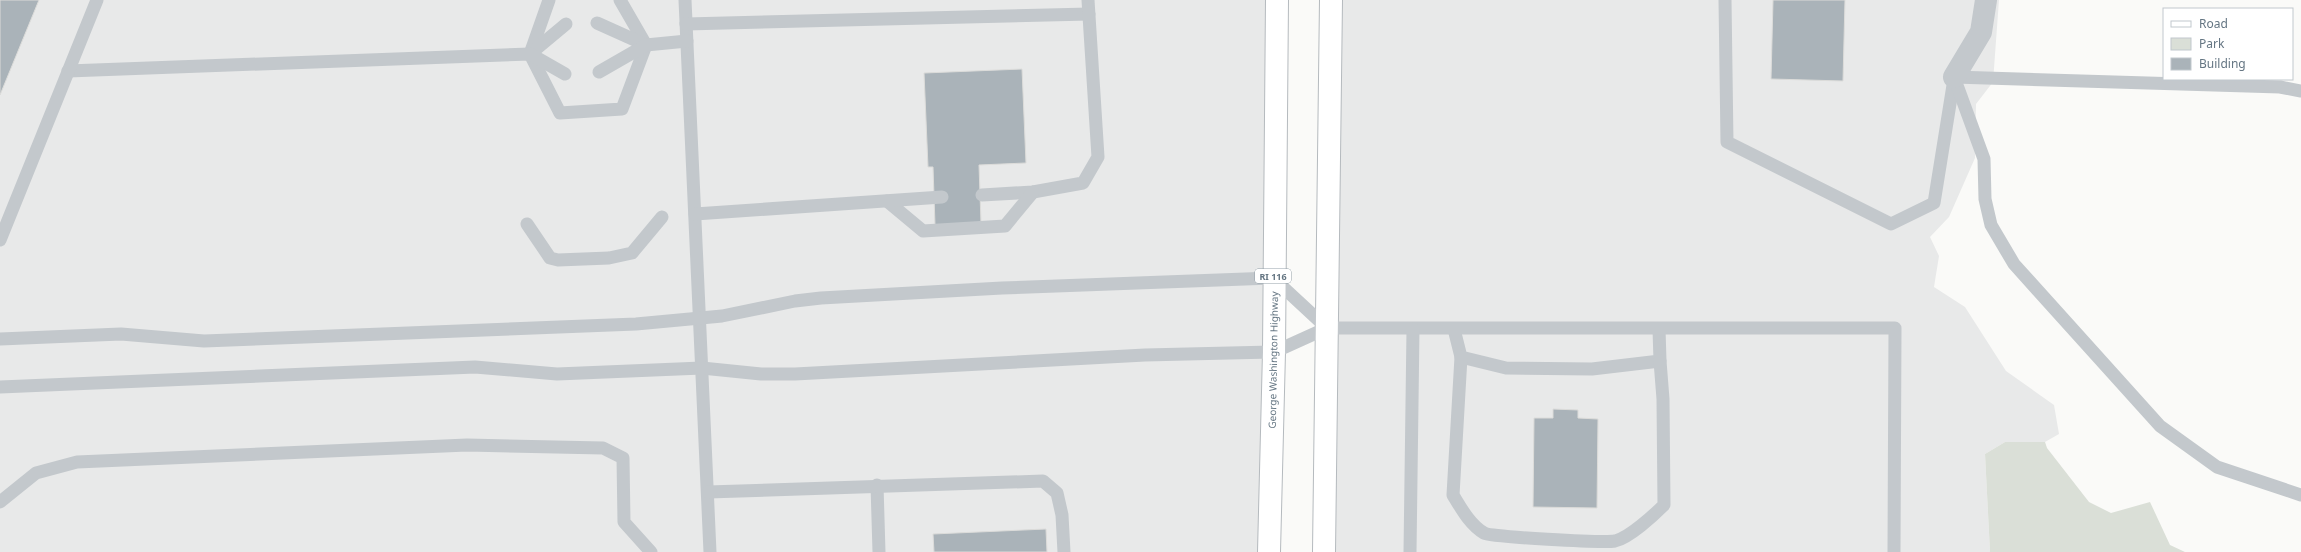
<svg xmlns="http://www.w3.org/2000/svg" width="2301" height="552" viewBox="0 0 2301 552" font-family="'Noto Sans',sans-serif">
<style>
.built{fill:#e8e9e9}
.green{fill:#dadfd7}
.building{fill:#aab3b9;stroke:#dcdcda}
.lines{fill:none;stroke-linecap:round;stroke-linejoin:round}
.primary-casing{stroke:#b5babe;stroke-width:24}
.lane{stroke:#c3c8cc;stroke-width:13}
.street{stroke:#c3c8cc;stroke-width:22}
.primary{stroke:#fff;stroke-width:22}
.labels{text-anchor:middle;dominant-baseline:central;stroke-width:4;stroke-linejoin:round;paint-order:stroke}
.shield{fill:#fff;stroke:#939fa8;stroke-width:1}
.shield-label{font-size:9px;font-weight:bold;fill:#657683}
.street-label{font-size:10px;fill:#657683;stroke:#fff}
</style>
<rect width="100%" height="100%" fill="#fafaf8"/>
<g class="built">
<path d="M0,0H1283L1275,552H0Z"/>
<path d="M1342,0H1999L1993,82L1976,104L1975,158L1949,217L1930,237L1939,256L1934,287L1965,307L2006,371L2054,405L2059,434L2045,442H2005L1985,454L1990,552H1333Z"/>
</g>
<path class="green" d="M2005,442H2045L2047,448L2089,502L2111,513L2150,502L2170,545L2185,552H1990L1985,454Z"/>
<g class="building">
<path d="M0,0H39L0,95Z"/>
<path d="M1773,0H1845L1843,81L1771,79Z"/>
<path d="M1022,69L1026,163L979,165L981,223L935,225L933,167H928L924,73Z"/>
<path d="M1553,409L1578,410V418L1598,419L1597,508L1533,507L1534,418H1553Z"/>
<path d="M1046,529L1047,552H934L933,534Z"/>
</g>
<g class="lines">
<g class="primary-casing">
<g id="primary">
<path d="M1269,552L1274,352L1277,0"/>
<path d="M1324,552L1331,0"/>
</g>
</g>
<g class="lane">
<path d="M549,0L530,54L560,113L622,109L646,45"/>
<path d="M620,0L646,45"/>
<path d="M685,0L710,552"/>
<path d="M1725,0L1727,142L1891,224L1934,203L1954,79"/>
<path d="M597,23L646,45"/>
<path d="M686,24L1089,14"/>
<path d="M530,54L566,24"/>
<path d="M68,71L530,54L565,74"/>
<path d="M599,72L646,45L687,41"/>
<path d="M1954,77L1984,159L1985,199L1991,225L2014,264L2160,426L2217,467L2301,495"/>
<path d="M1954,77L2280,87L2301,91"/>
<path d="M982,195L1033,192L1083,183L1098,157L1088,0"/>
<path d="M887,201L923,231L1005,226L1033,192"/>
<path d="M695,214L942,197"/>
<path d="M527,224L550,258L558,260L609,258L632,253L662,217"/>
<path d="M0,240L97,0"/>
<path d="M1454,329L1461,357L1506,368L1592,369L1660,361L1659,329"/>
<path d="M0,339L121,334L204,341L636,324L722,316L795,301L821,298L1002,288L1273,278L1327,328"/>
<path d="M1461,357L1453,495C1461,508 1470,525 1484,533C1491,537 1603,543 1615,541C1629,538 1654,515 1664,505L1663,399L1660,361"/>
<path d="M0,387L475,367L557,374L702,368L761,374H795L1145,355L1274,352L1327,328H1895L1894,552"/>
<path d="M877,485L879,552"/>
<path d="M708,492L1043,481L1057,493L1062,515L1064,552"/>
<path d="M0,502L36,473L77,462L467,445L603,448L623,458L624,522L651,552"/>
<path d="M1410,552L1413,329"/>
</g>
<path class="street" d="M1954,77L1981,32L1986,0"/>
<use href="#primary" class="primary"/>
</g>
<g class="labels">
<rect class="shield" x="1255" y="269" width="36" height="14" rx="3"/>
<g class="shield-label">
<text x="1273" y="276">RI 116</text>
</g>
<g class="street-label">
<text transform="translate(1273 360) rotate(-89)">George Washington Highway</text>
</g>
</g>
<rect x="2163" y="8" width="130" height="72" fill="#ffffff" stroke="#c1c8cd"/>
<rect x="2171" y="21" width="20" height="6" fill="#ffffff" stroke="#c1c8cd"/>
<text x="2199" y="28" font-size="12" fill="#657683">Road</text>
<rect x="2171" y="38" width="20" height="12" fill="#dadfd7" stroke="#c1c8cd"/>
<text x="2199" y="48" font-size="12" fill="#657683">Park</text>
<rect x="2171" y="58" width="20" height="12" fill="#aab3b9" stroke="#c1c8cd"/>
<text x="2199" y="68" font-size="12" fill="#657683">Building</text>
</svg>
